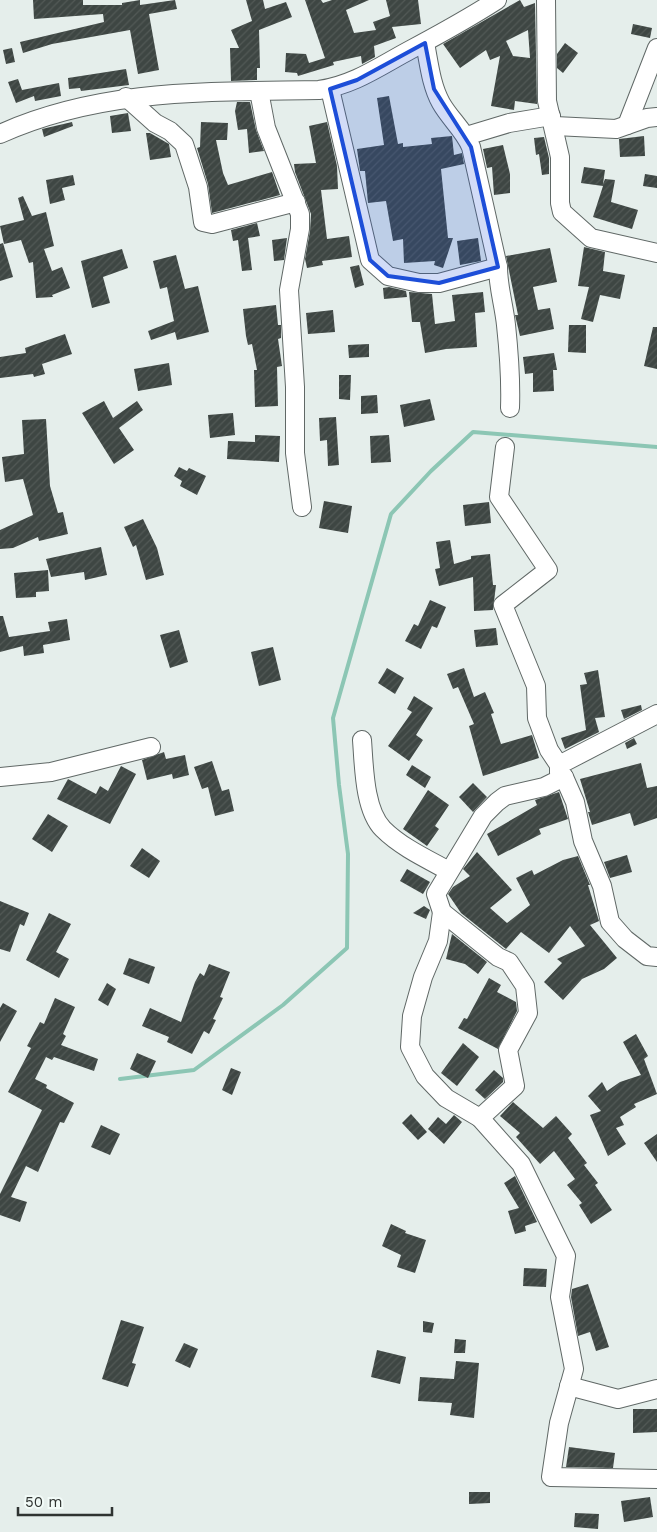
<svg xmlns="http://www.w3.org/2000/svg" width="657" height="1532" viewBox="0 0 657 1532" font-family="'Work Sans',sans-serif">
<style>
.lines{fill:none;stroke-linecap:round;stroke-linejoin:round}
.stream{stroke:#8cc6b4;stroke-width:4}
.building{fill:url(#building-hatch);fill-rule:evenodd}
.minor-casing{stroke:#606866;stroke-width:20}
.minor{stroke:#fff;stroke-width:18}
.marked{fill:#1d4ed8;fill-opacity:0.2;stroke:#1d4ed8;stroke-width:4;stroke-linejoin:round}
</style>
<defs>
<pattern id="building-hatch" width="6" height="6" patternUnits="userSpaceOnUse" patternTransform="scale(1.25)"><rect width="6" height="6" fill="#3e4643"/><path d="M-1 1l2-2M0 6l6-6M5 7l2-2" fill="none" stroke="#525956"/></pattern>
</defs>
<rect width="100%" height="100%" fill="#e5eeeb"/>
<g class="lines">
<path class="stream" d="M120,1079L194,1070L283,1005L347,948L348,854L339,785L333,718L391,514L431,471L473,432L657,447"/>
</g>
<g class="building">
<path d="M33,0H83V5H122V3L140,0V5L175,0L177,9L149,14L159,70L138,74L130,30L52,44L23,53L20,42L104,22L103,14L34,19Z"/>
<path d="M246,0H263L265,9L286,2L292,17L259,30L260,68H257V80L231,81L230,48H239L231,30L252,21Z"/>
<path d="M305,0H321L323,3L332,0H369L346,10L354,33L376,30L373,22L390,16L386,0H418L421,24L392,27L396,38L374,46L375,57L364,63L362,64L361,56L333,62L334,65L298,76L297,73L285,72L286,53L306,54L309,63L325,58Z"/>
<path d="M520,0L524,7L535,3V4L537,104L515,101L514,110L491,106L500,56L490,60L486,50L460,68L443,44ZM528,30L530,58L513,56L506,41Z"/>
<path d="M633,24L652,28L650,38L631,34Z"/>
<path d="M565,43L578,53L563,73L557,68V54Z"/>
<path d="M12,48L15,62L6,64L3,50Z"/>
<path d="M126,69L129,85L81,91L80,88L69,89L68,78Z"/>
<path d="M18,79L22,90L59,83L61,96L35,101L34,96L16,103L8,82Z"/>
<path d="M389,96L398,144L403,143V147L432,144L431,138L452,136L454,155L462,153L464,164L441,169L448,238H453L443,268L434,265L435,261L404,263L403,239L393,241L386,201L368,203L365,171H360L357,149L384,145L377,98Z"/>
<path d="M237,102H250L256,130L264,151L249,153L247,129L238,130L235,111Z"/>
<path d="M128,113L131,131L112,133L110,116Z"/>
<path d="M72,122L73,126L44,137L42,129Z"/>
<path d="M201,122L228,123L227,140H216L223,173L228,185L272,172L280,195L212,213L208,184L197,148L200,147Z"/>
<path d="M327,122L337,166L338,189L321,190L327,239L349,236L352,257L322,261L323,265L307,268L305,259L310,231L311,214L295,172L294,164L316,163L309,126Z"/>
<path d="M146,133H150L169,144L171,157L150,160Z"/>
<path d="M644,136L645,156L620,157L619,139Z"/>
<path d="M544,137L549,158V174L542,175L539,154L536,155L534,138Z"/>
<path d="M503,145L510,174V193L494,195L492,167L487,168L483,149Z"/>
<path d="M584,167L605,170L603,184L605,179L615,180L611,202L638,210L632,229L593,217L603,186L581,183Z"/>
<path d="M645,174L657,176V188L643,186Z"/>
<path d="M73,175L75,185L62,188L65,200L50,204L46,180Z"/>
<path d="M23,196L32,216L46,212L54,246L44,249L52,271L62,267L70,288L52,295L53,297L36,298L33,262L29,263L21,240L4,244L0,226L24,220L18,198Z"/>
<path d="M257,223L260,236L248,238L252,270L242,271L238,240L233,241L231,230Z"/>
<path d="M287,238L284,260L274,261L272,240Z"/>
<path d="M478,238L481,261L460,265L457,241Z"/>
<path d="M3,243L13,277L0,281V244Z"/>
<path d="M584,247L605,252L603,271L625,275L620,299L600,295L593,322L581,319L589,287L578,286Z"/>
<path d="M550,248L557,282L533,287L538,310L550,308L554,329L520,336L515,315H518L506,256Z"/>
<path d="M122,249L128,268L103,277L110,303L92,308L81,261Z"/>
<path d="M176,255L185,289L198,286L209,332L177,340L175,332L151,340L148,331L174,321L167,287L160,289L153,261Z"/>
<path d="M359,265L364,285L355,288L350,267Z"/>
<path d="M389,287L406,291L407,297L384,299L383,288Z"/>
<path d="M409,292L432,294L435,324L455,321L452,295L483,292L485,312L475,313L477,347L446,349L425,353L420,322H412Z"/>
<path d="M276,305L278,325H281V338L278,339L282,366L277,367L278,406L255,407L254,370H257L252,344L248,345L246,336L243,309Z"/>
<path d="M333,310L335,332L308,334L306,313Z"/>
<path d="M569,325H586V353L568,352Z"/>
<path d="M653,327H657V369L644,366Z"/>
<path d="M65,334L72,354L42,364L45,374L34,377L33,374L0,378V357L26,353L25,348Z"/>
<path d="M369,344V357L349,358L348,345Z"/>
<path d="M554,353L557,370H553L554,391L533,392V373L525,374L523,357Z"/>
<path d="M169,363L172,385L138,391L134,369Z"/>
<path d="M339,375H351L350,400L339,399Z"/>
<path d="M377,395L378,413L361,414V396Z"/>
<path d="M430,399L435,420L404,427L400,405Z"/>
<path d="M104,401L113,418L137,401L143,410L119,428L134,450L114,464L82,413Z"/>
<path d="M233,413L235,435L210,438L208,415Z"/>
<path d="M336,417L339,465L328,466L327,440L320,441L319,418Z"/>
<path d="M46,419L50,486L58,513L63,512L68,534L39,541L38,537L13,548L0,549V530L33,515L23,479L5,482L2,457L24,454L22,420Z"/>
<path d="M255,435L280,436L279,462L227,459L228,441L255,442Z"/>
<path d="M389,435L391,462L371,463L370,436Z"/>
<path d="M179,467L187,471L189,468L206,476L197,495L180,486L182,481L174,476Z"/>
<path d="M324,501L352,506L348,533L319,528Z"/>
<path d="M489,502L491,523L465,526L463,505Z"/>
<path d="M143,519L157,548L164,575L146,580L136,545L133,547L124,527Z"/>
<path d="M450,540L454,564L471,559V556L490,554L493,585H496L493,610L474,611L473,577L439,586L435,569L440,568L436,542Z"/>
<path d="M101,547L107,575L85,580L84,572L51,577L46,559Z"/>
<path d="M48,570L49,591L36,592V597L16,598L14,573Z"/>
<path d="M430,600L446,607L437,628L432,626L421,649L405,641L414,624L418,626Z"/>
<path d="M0,616H3L9,637L50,631L48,622L67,619L70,640L43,645L44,653L24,656L23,646L0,652Z"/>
<path d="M496,628L498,645L476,647L474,630Z"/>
<path d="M179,630L188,662L170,668L160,635Z"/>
<path d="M273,647L281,680L259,686L251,652Z"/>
<path d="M387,668L404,678L395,694L378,683Z"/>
<path d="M464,668L474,697L485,692L494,713L491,714L501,744L532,735L539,758L483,776L469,726L474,724L458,687L453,689L447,674Z"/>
<path d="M598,670L605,717L595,718L599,732L565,749L561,738L586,730L580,685L587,684L584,673Z"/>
<path d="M414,696L433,708L416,735L423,740L409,761L388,746L412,712L407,709Z"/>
<path d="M641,705L642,710L624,719L621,710Z"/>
<path d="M634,738L637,744L627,749L625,743Z"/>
<path d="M164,752L166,759L185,755L189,775L173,779L172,774L147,780L142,760Z"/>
<path d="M212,761L222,791L229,789L234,811L215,816L208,787L202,789L194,767Z"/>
<path d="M641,763L647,788L657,786V818L634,826L630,813L592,825L588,812H590L580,779Z"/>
<path d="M412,765L431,777L425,788L406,775Z"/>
<path d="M121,766L136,774L110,824L57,799L68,779L96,794L100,786L108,791Z"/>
<path d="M473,783L487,797L473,812L459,797Z"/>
<path d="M428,790L449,805L435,826L439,829L427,846L403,829Z"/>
<path d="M559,792L568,819L539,829L541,834L498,856L487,834L537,805L535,800Z"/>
<path d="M48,814L68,826L52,852L32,839Z"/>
<path d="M142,848L160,861L149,878L130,866Z"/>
<path d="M477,852L512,890L490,908L507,923L530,905L516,878L532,870L534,875L563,860L578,856L590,885H588L599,921L590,925L617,958L604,969L582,979L563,1000L544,982L562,963L557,959L585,946L570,926L549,953L521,932L506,949L461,913L448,894L453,887L470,876L463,869Z"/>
<path d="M627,855L632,872L610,878L604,862Z"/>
<path d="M407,869L430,882L423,894L400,881Z"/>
<path d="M0,901L29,913L24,926L20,924L10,952L0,949Z"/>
<path d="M424,906L430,910L426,919L413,913Z"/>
<path d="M49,913L71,924L56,952L69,959L59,978L26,960Z"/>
<path d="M452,934L487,962L478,974L465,964L446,959Z"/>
<path d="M129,958L155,967L149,984L123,974Z"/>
<path d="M209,964L230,972L220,997L223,998L213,1019L216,1020L209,1034L204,1031L192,1054L167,1042L169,1037L142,1026L150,1008L181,1022L195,982L200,973L204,976Z"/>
<path d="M489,978L501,985L497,992L516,1002L517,1011L498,1049L458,1028L464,1018L467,1019Z"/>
<path d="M107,983L116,989L108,1006L98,1000Z"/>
<path d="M55,998L75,1007L63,1034L66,1036L61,1045L98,1059L94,1071L54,1057L52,1060L46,1057L35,1079L47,1085L46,1088L74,1103L64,1123L60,1122L38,1172L26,1166L11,1197L27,1202L20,1222L0,1215V1194L42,1110L8,1092L31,1048L27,1046L40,1022L44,1024Z"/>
<path d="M3,1003L17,1011L0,1042V1008Z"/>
<path d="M636,1034L648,1056L644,1059L657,1094L634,1104L636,1107L620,1117L624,1125L616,1128L626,1144L608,1156L590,1115L601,1111L588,1096L602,1082L607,1091L620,1082L641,1075L623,1042Z"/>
<path d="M463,1043L479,1057L457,1086L441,1073Z"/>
<path d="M137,1053L156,1061L148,1078L130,1069Z"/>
<path d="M231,1068L241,1072L232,1095L222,1090Z"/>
<path d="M494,1070L503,1078V1082L485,1099L475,1090Z"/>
<path d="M513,1102L543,1128L556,1116L572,1134L568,1138L587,1163L584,1165L598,1183L595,1185L612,1210L591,1224L579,1205L582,1203L567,1185L575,1179L554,1151L540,1164L516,1137L520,1133L500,1116Z"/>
<path d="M411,1114L427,1132L418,1140L402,1123Z"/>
<path d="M454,1115L462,1122L444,1144L428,1129L438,1117L446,1124Z"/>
<path d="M101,1125L120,1134L110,1155L91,1147Z"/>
<path d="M657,1134V1162L644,1143Z"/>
<path d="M515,1176L537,1222L525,1226L526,1231L515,1234L508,1211L519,1208L504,1183Z"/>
<path d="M391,1224L406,1231L405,1233L426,1240L415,1273L397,1267L401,1255L382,1246Z"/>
<path d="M524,1268L547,1269L546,1287L523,1286Z"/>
<path d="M588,1284L609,1347L596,1351L590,1332L578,1336L571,1297L572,1289Z"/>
<path d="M121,1320L144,1327L132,1363L136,1364L128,1387L102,1379Z"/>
<path d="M423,1321L434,1323L432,1333L423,1332Z"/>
<path d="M455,1339L466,1340L465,1353H454Z"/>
<path d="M184,1343L198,1349L190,1368L175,1361Z"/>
<path d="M377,1350L406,1357L400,1384L371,1377Z"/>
<path d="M456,1361L479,1363L474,1418L450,1415L452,1403L418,1401L420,1377L454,1379Z"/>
<path d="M633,1409H657V1432L633,1433Z"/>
<path d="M569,1447L615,1453L613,1468L566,1467Z"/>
<path d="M469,1492H490V1503L469,1504Z"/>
<path d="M650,1497L653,1517L624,1522L621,1501Z"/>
<path d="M575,1513L599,1514L598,1529L574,1527Z"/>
</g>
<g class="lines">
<g class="minor-casing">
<g id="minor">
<path d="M546,0L547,101L560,157V203L562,212L591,238L657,253"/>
<path d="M425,43C429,63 431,85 441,103C450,119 464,130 471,147L498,267C498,287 504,305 506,325C509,353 511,380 510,408"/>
<path d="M330,89L370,260L388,276L419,283H439L498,267"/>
<path d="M259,91L266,128L300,214V229L289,290L295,387V453L302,507"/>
<path d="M126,97L155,123L170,131L184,144L198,187L203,222L212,224L296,202"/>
<path d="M627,125L657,48"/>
<path d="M555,126L616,129L647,118L657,117"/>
<path d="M0,134C102,88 210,92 319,90C354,85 380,66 410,50C440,34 469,18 497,0"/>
<path d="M466,136L509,123L551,116"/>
<path d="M505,447L499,497L548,570L503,605L536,686L537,718L549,750L559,765"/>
<path d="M657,714L559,765V773L564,777L544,787L505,796L497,802L483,816L436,894L442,912L498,957L509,962L525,986L528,1013L508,1050L515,1086L480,1118L521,1164L566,1256L560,1297L574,1369L559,1423L551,1477L657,1479"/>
<path d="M362,740C364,765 364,810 383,829C401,847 427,859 449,871"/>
<path d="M0,777L51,772L151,747"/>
<path d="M564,777L575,802L583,841L602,886L610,922L625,939L647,956L657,957"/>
<path d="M442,912L438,941L423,977L412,1016L410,1047L425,1076L446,1098L480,1118"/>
<path d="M569,1386L618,1399L657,1389"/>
</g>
</g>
<use href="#minor" class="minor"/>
</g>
<path class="marked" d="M425,43L434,89L471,147L498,267L439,283L388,276L370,260L330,89L357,80Z"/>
<path d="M18 1507v8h94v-8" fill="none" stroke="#2f3331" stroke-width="2.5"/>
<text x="25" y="1507" font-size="15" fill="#2f3331" stroke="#f2fbf8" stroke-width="4" paint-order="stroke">50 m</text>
</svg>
